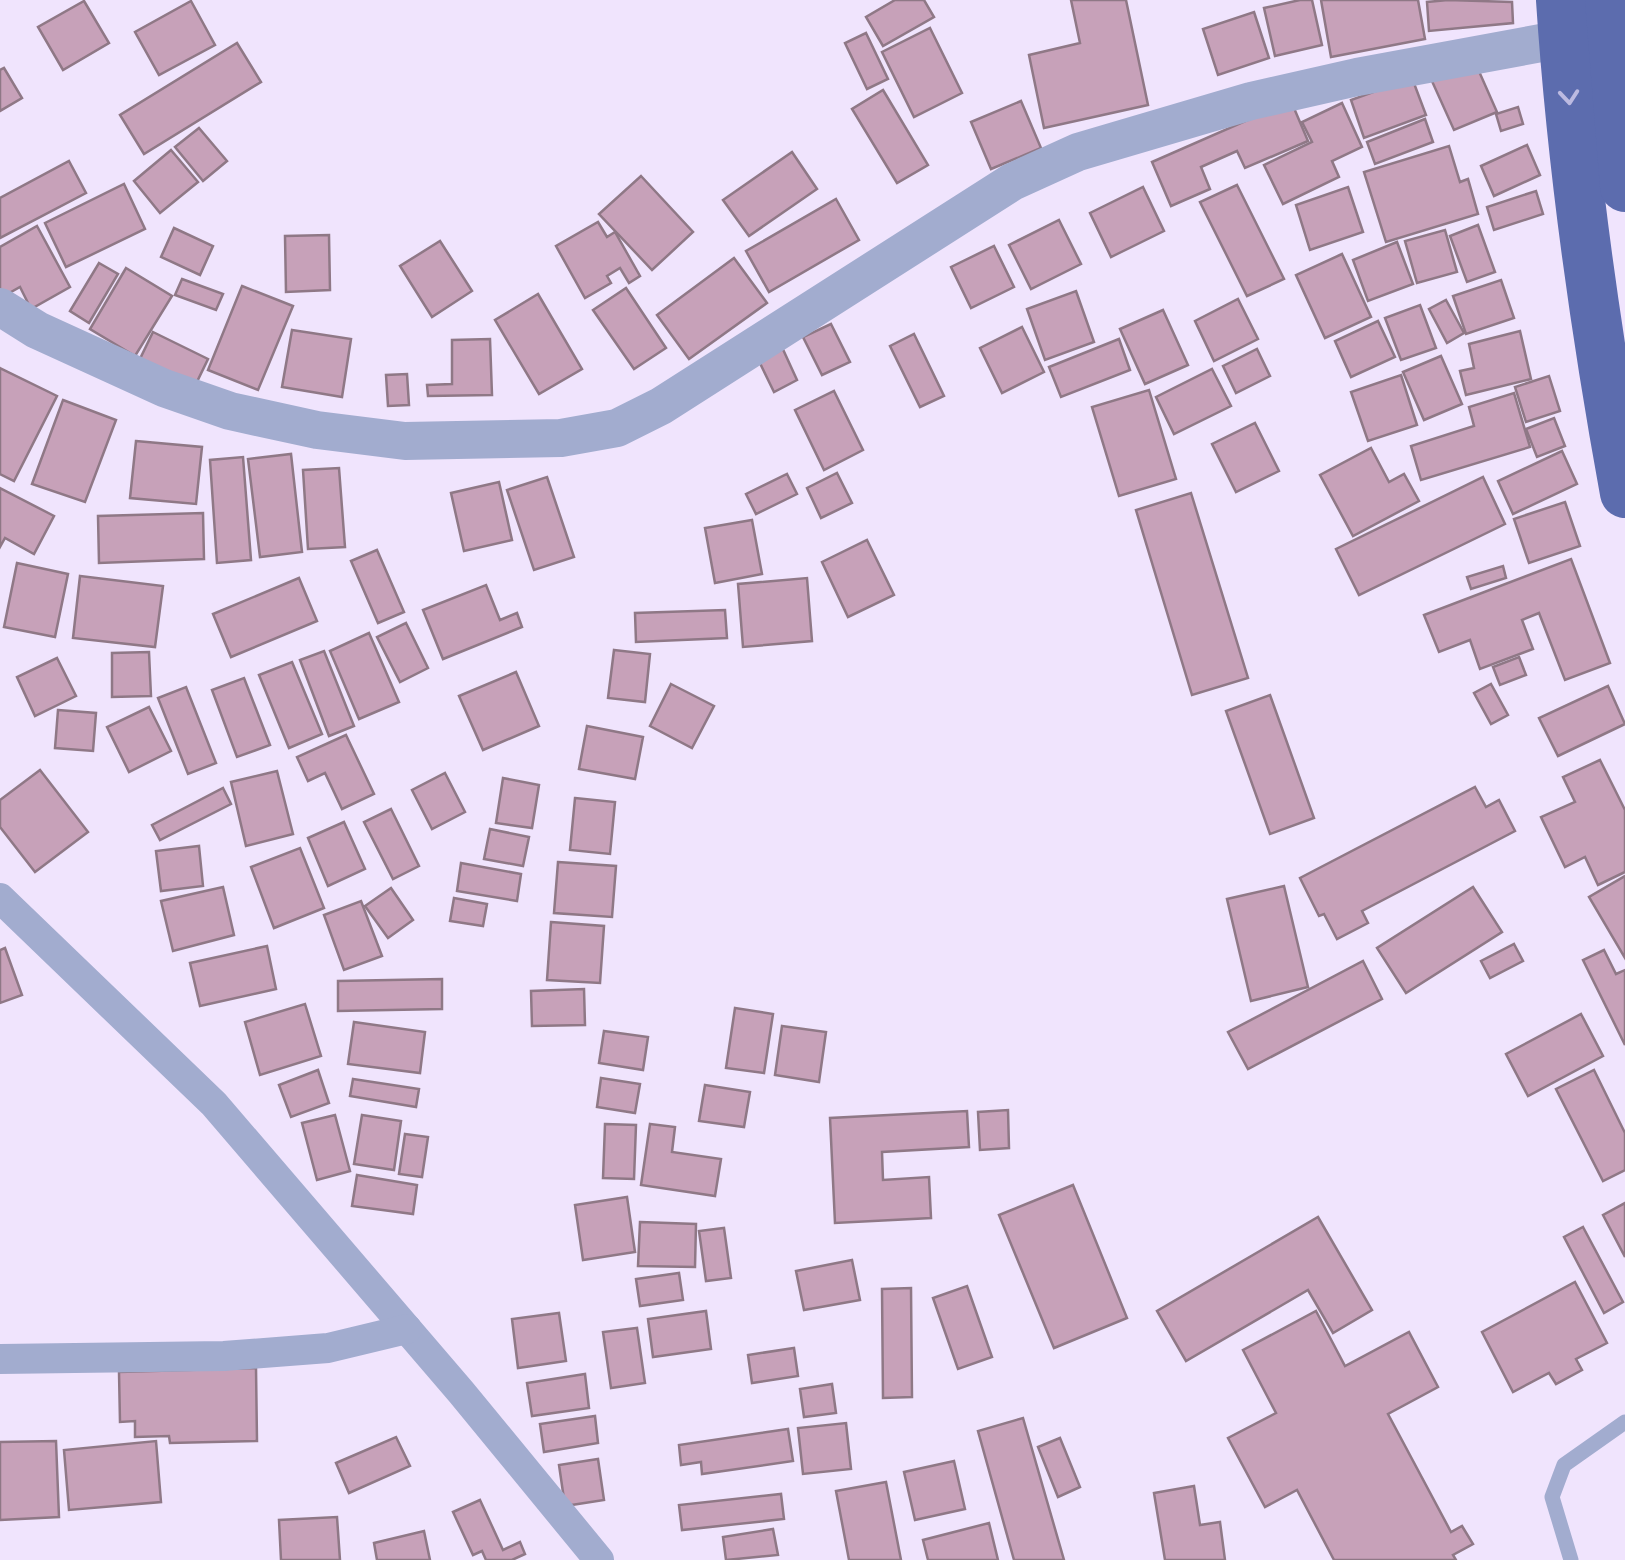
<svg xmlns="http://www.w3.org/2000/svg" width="1625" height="1560" viewBox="0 0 1625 1560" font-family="'Libre Baskerville',serif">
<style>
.building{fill:#c7a1b9;stroke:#8f7886;stroke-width:2.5}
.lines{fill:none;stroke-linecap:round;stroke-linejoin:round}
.service{stroke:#a2accf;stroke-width:15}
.minor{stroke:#a2accf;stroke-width:30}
.tertiary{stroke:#a2accf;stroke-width:38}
.trunk{stroke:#5c6cae;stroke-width:50}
.oneway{stroke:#bcbae1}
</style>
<rect width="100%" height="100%" fill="#f0e4fd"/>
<g class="building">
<path d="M895,0H924L934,17L883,46L866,17Z"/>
<path d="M1071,0H1126L1148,105L1044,128L1029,55L1080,43Z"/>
<path d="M1300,0H1312L1322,45L1275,56L1264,8Z"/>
<path d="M1321,0H1418L1425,39L1331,57Z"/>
<path d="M1448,0L1512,2L1513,23L1429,31L1427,2Z"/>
<path d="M84,1L109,43L63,70L38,27Z"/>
<path d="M191,1L215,45L159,75L135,32Z"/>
<path d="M1254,12L1269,58L1218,75L1203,29Z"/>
<path d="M930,28L962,93L914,117L882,52Z"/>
<path d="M866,33L888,79L867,89L845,43Z"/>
<path d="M237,43L261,82L144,154L120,115Z"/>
<path d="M1474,60L1497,112L1454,130L1431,79Z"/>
<path d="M4,68L22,98L0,111V70Z"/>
<path d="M1412,78L1426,115L1364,138L1351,100Z"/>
<path d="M883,90L928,165L897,183L852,109Z"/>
<path d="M1021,101L1041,148L991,169L971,122Z"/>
<path d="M1291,101L1308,141L1245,168L1237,151L1201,167L1210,189L1171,206L1152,162Z"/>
<path d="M1342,103L1362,147L1332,161L1339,177L1283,204L1264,165L1312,142L1302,122Z"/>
<path d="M1518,107L1523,124L1501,131L1496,114Z"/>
<path d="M1425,119L1433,142L1375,164L1367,142Z"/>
<path d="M199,128L227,161L203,181L175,147Z"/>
<path d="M1527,145L1540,175L1494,196L1481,166Z"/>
<path d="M1449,146L1460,182L1468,179L1478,214L1386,242L1364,172Z"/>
<path d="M171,150L198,182L160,213L134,181Z"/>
<path d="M792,152L817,189L749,236L723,200Z"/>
<path d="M69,161L86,193L0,238V198Z"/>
<path d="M641,176L693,232L652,270L599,214Z"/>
<path d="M124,184L145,229L66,267L45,223Z"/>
<path d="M1237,185L1284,279L1247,296L1200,202Z"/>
<path d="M1143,187L1164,231L1111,257L1090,213Z"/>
<path d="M1348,187L1363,232L1310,250L1296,205Z"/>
<path d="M1536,191L1543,214L1494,230L1487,207Z"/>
<path d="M836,199L859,240L769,292L746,251Z"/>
<path d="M1059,220L1081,264L1031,289L1009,245Z"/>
<path d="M598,222L607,237L615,232L640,276L629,283L620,268L607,276L611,283L585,298L556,246Z"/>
<path d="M1478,225L1495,272L1467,282L1450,236Z"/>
<path d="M37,226L70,287L31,309L20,287L2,297L0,294V247Z"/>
<path d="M174,228L213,246L200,275L161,257Z"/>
<path d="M1445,230L1457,272L1417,283L1405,241Z"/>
<path d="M329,235L330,290L286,292L285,236Z"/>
<path d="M440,241L472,291L432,317L400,266Z"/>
<path d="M1397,242L1413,284L1368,301L1353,260Z"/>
<path d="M994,246L1014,287L971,308L951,267Z"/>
<path d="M1342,254L1371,317L1325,338L1296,275Z"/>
<path d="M734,258L767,303L689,359L657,315Z"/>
<path d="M99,263L118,274L89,323L70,311Z"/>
<path d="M126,268L172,296L135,356L90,329Z"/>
<path d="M182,279L223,294L216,310L175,295Z"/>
<path d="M1501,280L1514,318L1466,334L1453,296Z"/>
<path d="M242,286L293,306L258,390L208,370Z"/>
<path d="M626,288L666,348L634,369L593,310Z"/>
<path d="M1076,291L1094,342L1045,360L1027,309Z"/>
<path d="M538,294L582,369L539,394L495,320Z"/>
<path d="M1238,299L1258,339L1214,361L1195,321Z"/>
<path d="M1446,300L1464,333L1447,343L1429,309Z"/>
<path d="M1420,305L1436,348L1401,360L1385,318Z"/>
<path d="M1163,310L1188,365L1145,384L1120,329Z"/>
<path d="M1378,321L1395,357L1351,377L1335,341Z"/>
<path d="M831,324L850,362L822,375L803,337Z"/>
<path d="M1022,327L1044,372L1002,393L980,348Z"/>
<path d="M292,330L351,339L342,397L282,387Z"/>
<path d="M1520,331L1531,379L1466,395L1460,371L1474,368L1469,344Z"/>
<path d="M153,332L208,359L193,390L138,363Z"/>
<path d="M914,334L944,396L920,407L890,346Z"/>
<path d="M490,339L492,395L428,396L427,385L452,384V340Z"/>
<path d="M1119,339L1130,370L1061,397L1049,367Z"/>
<path d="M781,345L797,380L774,392L757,357Z"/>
<path d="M1257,349L1270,376L1236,393L1223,366Z"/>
<path d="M1441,356L1462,404L1424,420L1403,372Z"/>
<path d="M0,368L57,396L14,481L0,474Z"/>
<path d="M1212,369L1231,406L1174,434L1156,397Z"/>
<path d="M407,374L409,405L388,406L386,375Z"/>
<path d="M1401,375L1417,425L1368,441L1351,392Z"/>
<path d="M1549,376L1560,411L1526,422L1515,387Z"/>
<path d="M1149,390L1176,479L1119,496L1092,407Z"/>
<path d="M834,391L863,450L824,470L795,410Z"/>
<path d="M1514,393L1530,447L1421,480L1411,446L1474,426L1469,407Z"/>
<path d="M63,400L116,420L85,502L32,484Z"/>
<path d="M1554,418L1565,446L1537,457L1526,429Z"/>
<path d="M1255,423L1279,471L1236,492L1212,444Z"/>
<path d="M136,441L202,447L196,504L130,498Z"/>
<path d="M1371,448L1389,482L1404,474L1419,501L1353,536L1320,475Z"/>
<path d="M1562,451L1577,484L1513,514L1498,481Z"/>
<path d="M291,454L302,552L260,557L248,459Z"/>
<path d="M243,457L251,560L217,563L210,460Z"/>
<path d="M339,468L345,547L308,549L303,470Z"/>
<path d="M837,473L852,503L821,518L807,488Z"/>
<path d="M787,474L797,494L756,514L746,494Z"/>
<path d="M547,477L574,557L534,570L507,490Z"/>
<path d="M1483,477L1505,524L1359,595L1336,549Z"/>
<path d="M499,482L512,540L464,551L451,493Z"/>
<path d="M0,488L54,516L34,554L5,538L0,547Z"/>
<path d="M1191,493L1248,678L1192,695L1136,510Z"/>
<path d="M1565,502L1580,546L1529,563L1514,519Z"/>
<path d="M203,513L204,559L99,563L98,516Z"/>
<path d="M752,520L762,574L715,583L705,528Z"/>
<path d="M867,540L894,595L848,617L822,562Z"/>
<path d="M377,550L404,612L378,623L351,561Z"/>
<path d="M1571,559L1610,663L1565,680L1539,613L1522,620L1533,649L1480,669L1470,640L1439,652L1424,615Z"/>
<path d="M17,563L68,574L55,637L4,627Z"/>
<path d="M1503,566L1506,578L1471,589L1467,577Z"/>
<path d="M80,576L163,586L155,647L73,638Z"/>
<path d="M299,578L317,621L231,657L213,614Z"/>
<path d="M807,578L812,641L743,647L738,584Z"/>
<path d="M486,585L500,620L517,613L522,627L443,659L423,610Z"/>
<path d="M725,610L727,638L636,642L635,613Z"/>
<path d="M406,623L428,668L400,682L377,637Z"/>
<path d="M369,633L399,702L359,719L330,651Z"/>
<path d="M614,650L650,654L645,702L608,698Z"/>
<path d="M324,651L354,726L329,736L300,660Z"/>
<path d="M149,652L151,696L112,697V653Z"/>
<path d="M1519,657L1526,675L1500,685L1493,667Z"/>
<path d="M57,658L76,696L35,716L17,677Z"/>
<path d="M292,662L322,734L289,748L259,675Z"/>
<path d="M516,672L539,726L483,750L459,696Z"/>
<path d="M244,678L270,745L237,757L212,690Z"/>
<path d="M671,684L714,706L692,748L650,726Z"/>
<path d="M1491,684L1508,715L1491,724L1474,693Z"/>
<path d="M1608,686L1625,724L1558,756L1539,718Z"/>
<path d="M186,687L216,763L188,774L158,698Z"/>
<path d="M1270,695L1314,818L1270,834L1226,711Z"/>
<path d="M149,707L171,751L129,772L107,727Z"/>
<path d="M58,710L96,713L93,751L55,748Z"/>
<path d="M587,726L643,737L635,779L579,769Z"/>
<path d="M346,735L374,794L342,809L325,773L308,781L297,757Z"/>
<path d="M1600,760L1625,810V872L1598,885L1585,857L1565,867L1541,817L1575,802L1563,777Z"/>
<path d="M40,770L88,832L35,872L0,827V800Z"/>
<path d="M277,771L293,834L246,846L231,782Z"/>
<path d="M445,773L465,812L432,829L412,790Z"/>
<path d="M503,778L539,785L532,828L496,823Z"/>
<path d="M1475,787L1486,807L1499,800L1515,831L1362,911L1368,923L1337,939L1324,914L1319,916L1300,878Z"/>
<path d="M223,788L231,804L160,840L152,825Z"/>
<path d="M575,798L615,802L610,854L570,850Z"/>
<path d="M391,809L419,866L393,879L364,822Z"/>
<path d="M344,822L365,869L328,886L308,838Z"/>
<path d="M490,829L529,837L523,866L484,859Z"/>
<path d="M199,846L203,886L161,891L156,851Z"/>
<path d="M300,848L324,908L274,928L251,867Z"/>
<path d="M558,862L616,866L612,917L554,913Z"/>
<path d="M461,863L521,874L517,901L457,891Z"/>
<path d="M1625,876V958L1589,897Z"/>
<path d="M1284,886L1308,987L1251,1001L1227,899Z"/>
<path d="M223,887L234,935L173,951L161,901Z"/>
<path d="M1473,887L1502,932L1406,993L1377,948Z"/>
<path d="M391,888L413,920L388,938L365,906Z"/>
<path d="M454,898L487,904L483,926L450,921Z"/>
<path d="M361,901L382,956L344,970L324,915Z"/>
<path d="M551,922L604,926L600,983L547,980Z"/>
<path d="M1514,944L1523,961L1490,978L1481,961Z"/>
<path d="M267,946L276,989L200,1006L190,963Z"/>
<path d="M5,948L22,995L0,1003V950Z"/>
<path d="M1604,950L1616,974L1625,970V1045L1583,960Z"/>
<path d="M1363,961L1382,999L1248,1069L1228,1032Z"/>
<path d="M442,979V1009L338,1011V981Z"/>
<path d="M584,989L585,1025L532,1026L531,991Z"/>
<path d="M305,1004L321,1056L260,1075L245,1022Z"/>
<path d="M735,1008L773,1014L764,1073L726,1068Z"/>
<path d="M1581,1014L1603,1056L1528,1096L1506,1054Z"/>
<path d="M354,1022L425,1032L420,1073L348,1064Z"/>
<path d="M782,1026L826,1032L819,1082L775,1075Z"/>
<path d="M604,1031L648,1037L643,1070L599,1063Z"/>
<path d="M318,1070L329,1103L291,1117L279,1085Z"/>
<path d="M1594,1070L1625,1133V1170L1603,1181L1556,1089Z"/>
<path d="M601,1078L640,1084L635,1113L597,1107Z"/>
<path d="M353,1079L419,1089L416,1107L350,1096Z"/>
<path d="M705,1085L750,1092L744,1127L699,1121Z"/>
<path d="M1008,1110L1009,1148L980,1150L978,1112Z"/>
<path d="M967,1111L969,1147L882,1152L883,1180L929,1177L931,1218L835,1223L830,1118Z"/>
<path d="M335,1115L350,1171L317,1180L302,1123Z"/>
<path d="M362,1115L401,1121L394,1170L354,1164Z"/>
<path d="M605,1124L636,1125L634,1179L603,1178Z"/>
<path d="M650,1124L675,1127L672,1152L721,1159L715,1196L641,1185Z"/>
<path d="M405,1134L428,1137L422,1177L399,1174Z"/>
<path d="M357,1175L417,1185L413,1214L352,1206Z"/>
<path d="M1073,1185L1127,1318L1054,1348L999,1215Z"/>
<path d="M627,1197L635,1252L583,1260L575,1205Z"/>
<path d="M1625,1203V1257L1603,1215Z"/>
<path d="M1318,1217L1372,1310L1333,1333L1308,1290L1186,1361L1157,1311Z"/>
<path d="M640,1222L696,1224L695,1267L638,1266Z"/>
<path d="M1583,1227L1623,1302L1604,1313L1564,1237Z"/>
<path d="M724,1228L731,1278L706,1281L699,1231Z"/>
<path d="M852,1260L860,1300L804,1310L796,1271Z"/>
<path d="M679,1273L683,1300L640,1306L636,1279Z"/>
<path d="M1575,1282L1607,1343L1576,1359L1582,1370L1556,1384L1549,1373L1513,1392L1482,1332Z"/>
<path d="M967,1286L992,1357L958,1369L933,1298Z"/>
<path d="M911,1288L912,1397L883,1398L882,1289Z"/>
<path d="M706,1311L711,1349L653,1357L648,1319Z"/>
<path d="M1316,1311L1345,1366L1409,1332L1438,1387L1388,1414L1451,1532L1462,1526L1473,1544L1453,1555L1456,1560H1334L1297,1490L1265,1507L1228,1438L1276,1413L1243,1350Z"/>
<path d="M559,1313L566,1361L518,1368L512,1319Z"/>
<path d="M637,1328L645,1383L611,1388L603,1332Z"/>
<path d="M794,1348L798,1376L752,1383L748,1355Z"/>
<path d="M256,1368L257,1441L170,1443L169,1436L135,1437V1421L120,1422L119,1372Z"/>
<path d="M585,1374L589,1408L532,1416L527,1383Z"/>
<path d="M832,1384L836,1413L804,1417L800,1389Z"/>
<path d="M595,1416L598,1443L544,1452L540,1424Z"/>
<path d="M1023,1418L1064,1560H1014L978,1431Z"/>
<path d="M846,1423L851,1469L803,1474L798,1428Z"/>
<path d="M788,1429L793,1461L702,1474L701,1462L681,1465L679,1445Z"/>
<path d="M396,1437L410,1466L349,1493L336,1463Z"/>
<path d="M1060,1438L1080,1487L1058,1497L1038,1447Z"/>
<path d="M56,1441L59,1517L0,1520V1442Z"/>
<path d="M156,1441L161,1502L69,1510L64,1450Z"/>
<path d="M598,1459L604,1500L565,1506L559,1465Z"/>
<path d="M954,1461L965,1509L915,1520L904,1472Z"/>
<path d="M886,1482L901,1560H849L836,1491Z"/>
<path d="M1194,1486L1200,1525L1220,1522L1225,1560H1165L1154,1493Z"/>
<path d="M781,1494L784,1519L682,1530L679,1505Z"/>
<path d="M480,1500L503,1550L520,1542L525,1554L512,1560H486L482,1551L473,1555L453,1512Z"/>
<path d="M337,1517L340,1560H281L279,1520Z"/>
<path d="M989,1523L998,1560H928L923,1540Z"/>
<path d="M773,1529L778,1555L726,1560L723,1537Z"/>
<path d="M424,1531L430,1560H377L374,1543Z"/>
</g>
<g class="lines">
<path class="service" d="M1571,1560L1552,1497L1564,1465L1625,1422"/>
<g class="minor">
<path d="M0,898L214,1104L461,1392L599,1560"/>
<path d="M0,1359L224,1356L328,1348L407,1329"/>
</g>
<path class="tertiary" d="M0,307L37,330L164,388L230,411L317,430L405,441L561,438L617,428L661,406L1012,182L1078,152L1251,101L1357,77L1563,39"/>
<g class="trunk">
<path d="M1561,0C1572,166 1595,329 1625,493"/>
<path d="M1610,0L1625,187"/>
</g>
</g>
<defs><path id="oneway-chevron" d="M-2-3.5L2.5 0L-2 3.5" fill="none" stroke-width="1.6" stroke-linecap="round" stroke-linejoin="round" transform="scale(2.5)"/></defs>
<use class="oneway" href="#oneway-chevron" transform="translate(1569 97) rotate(85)"/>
</svg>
